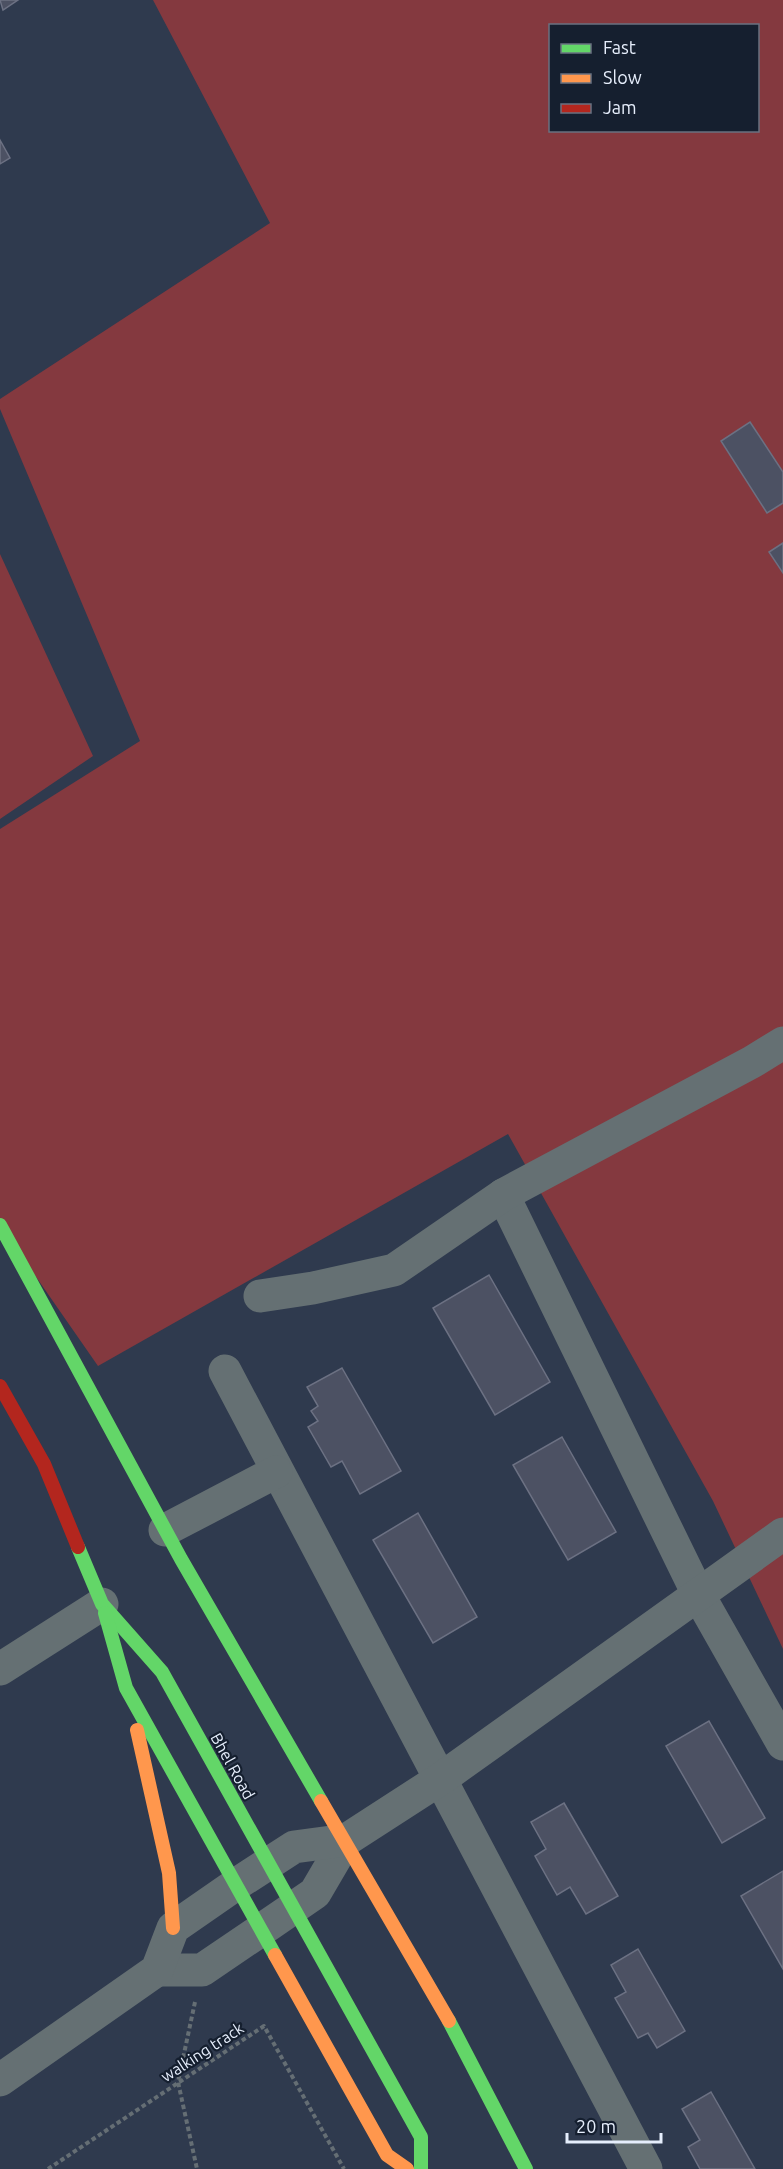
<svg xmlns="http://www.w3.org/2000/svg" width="783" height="2169" viewBox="0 0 783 2169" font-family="Ubuntu,sans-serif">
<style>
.green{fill:#84393f;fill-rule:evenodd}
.building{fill:#4c5163;stroke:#6c7183;stroke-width:1.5}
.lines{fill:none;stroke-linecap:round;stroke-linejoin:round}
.path{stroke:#656e74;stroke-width:4;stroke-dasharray:4.5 3;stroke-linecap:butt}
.street{stroke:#657073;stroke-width:33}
.fast{stroke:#63d668;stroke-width:14}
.slow{stroke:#ff974d;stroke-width:14}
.jam{stroke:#b3261e;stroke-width:14}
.labels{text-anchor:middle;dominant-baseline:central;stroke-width:4.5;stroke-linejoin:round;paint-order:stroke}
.street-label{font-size:16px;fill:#e6eefc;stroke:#151f2f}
</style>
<rect width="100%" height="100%" fill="#2f3a4e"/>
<g class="green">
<path d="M153,0H783V1649L713,1501L508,1134L98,1366L0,1225V829L140,741L0,409V399L270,223ZM550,26H758V130H550Z"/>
<path d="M0,554L93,756L0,819Z"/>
</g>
<g class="building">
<path d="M0,0H18L3,10Z"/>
<path d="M0,140L10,158L0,164Z"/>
<path d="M750,422L783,472V503L767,513L721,441Z"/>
<path d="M783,543V573L769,552Z"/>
<path d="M489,1275L550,1382L495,1415L433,1308Z"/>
<path d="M342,1368L401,1471L360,1494L342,1461L331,1467L308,1427L318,1421L311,1411L318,1406L307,1387Z"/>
<path d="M562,1437L616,1532L568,1560L513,1465Z"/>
<path d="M418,1513L477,1617L433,1643L373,1540Z"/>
<path d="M709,1721L765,1818L722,1843L666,1746Z"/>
<path d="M564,1803L618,1896L586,1914L570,1887L557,1895L535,1856L546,1849L531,1822Z"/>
<path d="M783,1871V1969L741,1896Z"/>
<path d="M638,1949L685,2031L657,2048L648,2033L638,2038L615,1998L626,1992L611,1965Z"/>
<path d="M711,2092L755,2169H700L688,2147L700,2140L682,2109Z"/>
</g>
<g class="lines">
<g class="path">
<path d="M195,2002L178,2082L197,2169"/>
<path d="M48,2169L264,2026L344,2169"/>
</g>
<g class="street">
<path d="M503,1195L698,1594L783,1744"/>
<path d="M260,1296L313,1288L394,1270L503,1195L752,1062L783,1043"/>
<path d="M225,1371L646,2169"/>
<path d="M165,1530L276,1472"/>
<path d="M0,1669L102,1604"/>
<path d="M157,1970H202L261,1930L315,1893L346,1840"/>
<path d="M0,2080L157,1970L173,1928L235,1885L294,1847L346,1840L442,1778L783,1534"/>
</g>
<g class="fast">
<path d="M0,1225L181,1559L321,1801"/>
<path d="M78,1547L102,1604L162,1672L421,2137V2169"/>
<path d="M105,1613L126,1688L275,1955"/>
<path d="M449,2021L526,2169"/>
</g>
<g class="slow">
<path d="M137,1730L169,1873L173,1928"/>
<path d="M321,1801L449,2021"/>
<path d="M275,1955L387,2155L407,2169"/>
</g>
<path class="jam" d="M0,1386L44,1464L78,1547"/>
</g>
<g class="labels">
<g class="street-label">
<text transform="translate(233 1766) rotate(61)">Bhel Road</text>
<text transform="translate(202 2052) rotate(-33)">walking track</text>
</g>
</g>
<rect x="549" y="24" width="210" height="108" fill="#151f2f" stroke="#697281" stroke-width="1.5"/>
<rect x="561" y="44" width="30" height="9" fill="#63d668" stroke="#697281" stroke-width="1.5"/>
<text x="603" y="54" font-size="18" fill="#e6eefc">Fast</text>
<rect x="561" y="74" width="30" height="9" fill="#ff974d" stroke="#697281" stroke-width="1.5"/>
<text x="603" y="84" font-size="18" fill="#e6eefc">Slow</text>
<rect x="561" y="104" width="30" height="9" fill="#b3261e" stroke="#697281" stroke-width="1.5"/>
<text x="603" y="114" font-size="18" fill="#e6eefc">Jam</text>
<path d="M567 2133v9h94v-9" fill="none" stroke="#e6eefc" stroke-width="3"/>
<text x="576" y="2133" font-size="18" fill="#e6eefc" stroke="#151f2f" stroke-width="4.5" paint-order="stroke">20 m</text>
</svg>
